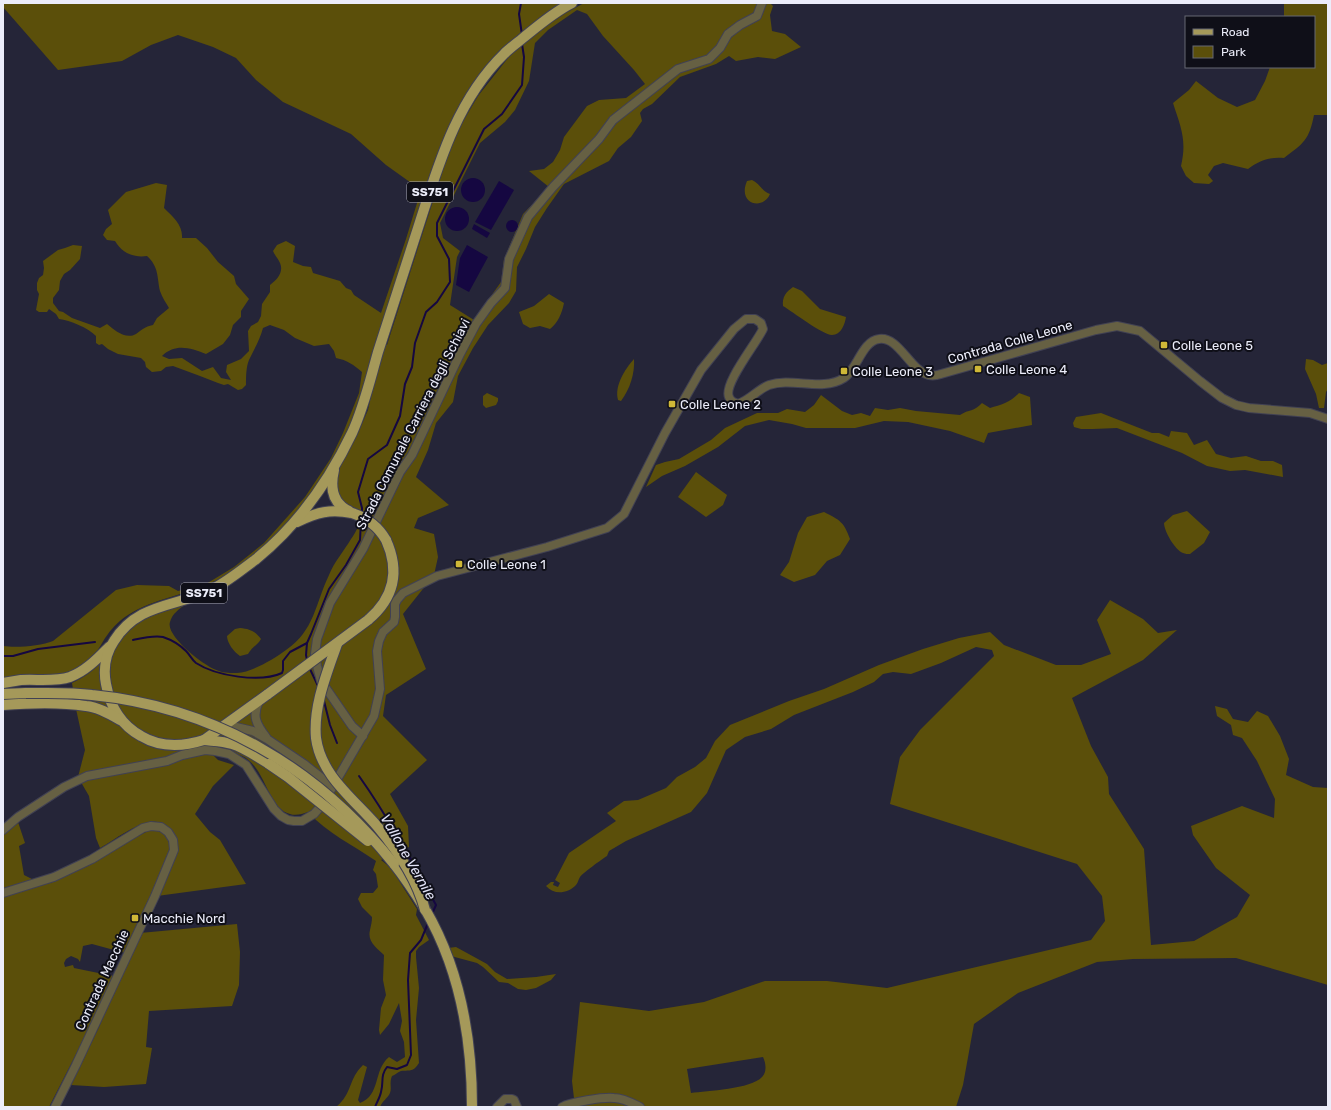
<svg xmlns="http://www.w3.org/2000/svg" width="1331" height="1110" viewBox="0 0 1331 1110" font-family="Rubik,sans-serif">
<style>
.green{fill:#5b4f0a;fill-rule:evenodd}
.water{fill:#150741}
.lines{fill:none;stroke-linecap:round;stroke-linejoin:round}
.stream{stroke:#150741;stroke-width:2}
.street-casing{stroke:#414153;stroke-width:10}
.primary-casing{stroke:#414153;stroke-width:12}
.street{stroke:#666043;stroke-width:8}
.primary{stroke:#a5995a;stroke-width:10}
.primary-bridge-casing{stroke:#414153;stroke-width:12;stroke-linecap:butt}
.primary-bridge{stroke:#a5995a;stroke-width:10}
.poi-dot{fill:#cfb837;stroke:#0f0f18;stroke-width:1.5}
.labels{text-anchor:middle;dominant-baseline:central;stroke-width:4;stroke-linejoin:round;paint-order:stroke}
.shield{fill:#0f0f18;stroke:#aaaab6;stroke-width:1}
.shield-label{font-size:12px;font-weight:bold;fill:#ecedfa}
.street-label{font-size:13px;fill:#ecedfa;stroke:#0f0f18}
.poi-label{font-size:13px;fill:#ecedfa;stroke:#0f0f18;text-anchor:start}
.water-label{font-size:14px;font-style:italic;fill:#e1e2f5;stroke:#0f0f18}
</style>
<rect width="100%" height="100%" fill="#252538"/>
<g class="green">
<path d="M3,3H564L537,21L542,29L564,14L584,3H770L773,6L770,15L772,31L785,34L801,47L775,59L758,57L736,61L729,56L716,64L680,77L652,104L643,109L640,113L642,121L631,137L618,148L609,161L564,184L547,208L535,227L526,249L517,267L516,291L509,303L488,325L473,348L458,376L453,402L436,423L428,450L416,477L449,505L418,518L414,528L434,534L438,557L434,575L403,614L426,669L386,695L383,716L427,760L390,794L408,826L409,847L381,860L391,868L408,895L417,909L416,915L429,940L419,947L416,951V957L419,988L416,1020L419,1063C413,1072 411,1070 401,1071C398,1072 395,1075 392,1076C389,1083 392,1088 390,1093C388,1098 382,1101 380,1107H336C353,1093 348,1079 363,1065L367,1067L358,1100L360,1103C381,1095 373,1070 389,1057L397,1062L405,1057L404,1042L400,1031L402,1021L399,1003L389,1024L380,1035L379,1030L381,1008L386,995L383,980L384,955C377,948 367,942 370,930C371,925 372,922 372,917L362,907L358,899L361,893H373L378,887L376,874L373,870L376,861C353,845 327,833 308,812C302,814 296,816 290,814C263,807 267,754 229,753C225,753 219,755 214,756L218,760L234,765L213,786L195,814L210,832L220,840L246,884L157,896C165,880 176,863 176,844C176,840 173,834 170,831C166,824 160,821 152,822C134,824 116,839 100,848L96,838L89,796L78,777L85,750L76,709C92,710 109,716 121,726C132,734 141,743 155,746C167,750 181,751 194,748C198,747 201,744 205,744C229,742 247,756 267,767L270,761C254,750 235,738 215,738L269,697L266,692L202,737C162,750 120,732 110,688C108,680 106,670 108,661C118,624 150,607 186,604C179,609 172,614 170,622C165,636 206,668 219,671C224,673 232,673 237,673C252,672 274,659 286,650C315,630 315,604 329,575C334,562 344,551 351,539C357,531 359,523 365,516L346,506L339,498L334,483L340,466L357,435L368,410L371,395L363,393C354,416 345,440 332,462C308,506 259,559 215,581C187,595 154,598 128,615C121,619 113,627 108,634C99,646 94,661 81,669C76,673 70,674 64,676L63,674C43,677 23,676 3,678V646C16,648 41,646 53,641L116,590L137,585L169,586L178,591L206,584L234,567L264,543L305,497L331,458L343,433L359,393L362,372C354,365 347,360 336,358L334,351L329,344L314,346L295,338L284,330L270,325L263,328C260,340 254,349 249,360C246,367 246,377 246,385L242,389L238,390L228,384L224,385L218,383L200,376L173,366L166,367L161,371L152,372L146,367L145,362L141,358L118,354L108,349L102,344L99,345L96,343V336C88,328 70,320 59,319L56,314L49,309L47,312H39L36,310L39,294L37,290V283L39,278L43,275L44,268L43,261L58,250L65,248L73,245L82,246L80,259L70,270L64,274L60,281L59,290L53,298V303L59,311L63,312L72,318L100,328L107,324C114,330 126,340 136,334C143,329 144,327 153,325L157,318L169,308C166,303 162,297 160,291C157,277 159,267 147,256C134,258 122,253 115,241L107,240L103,235L106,229L112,224L108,210L126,192L156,183L167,185L164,208C173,217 183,225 182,238H196L207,248L218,262L234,276L236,284L249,299L241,311V317L233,325L230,335L223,344L206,354C190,348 176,343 162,356L169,359L182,358L202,371L213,367L221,378L231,380L226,372L227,365L241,359L249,351L248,331L251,326L258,322L261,316L262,304L270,292V285C277,280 284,272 280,263C278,258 275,256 273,251L277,245L286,241L295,246L293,262L303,266L311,267L313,273L340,281L346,288L351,290L354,295L381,313L406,239L421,190L386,165L351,134L283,102L256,80L236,58L213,47L178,35L151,45L122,61L58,70L3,7ZM577,10L587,14L603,36L634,70L645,84L626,98L599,100L587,106L564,137L560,150L553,162L544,169L529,171L549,187L523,214L504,259L501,282L474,320L450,305L457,257L460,251L443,238L440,223L480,143L505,122L515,110L529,81L535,43L548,30ZM502,52L508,58L478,96L462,123L447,157L387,345L378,342L438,154L454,118L470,91L486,69ZM388,538C404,567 396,603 370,622L365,617C390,596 396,571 382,542Z"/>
<path d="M1284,3H1328V115H1314C1309,140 1304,143 1284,158C1269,157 1260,160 1248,169L1223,163L1214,166L1208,175L1213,181L1209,184L1194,183L1186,176L1181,166C1187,140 1181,128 1173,103L1189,90L1196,81L1218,98L1237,107L1255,100L1265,81L1270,67H1314V17H1284Z"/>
<path d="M752,180C759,183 762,191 770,194C763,211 737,204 747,181Z"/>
<path d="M793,287L802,291L820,309L846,317C845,324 841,335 832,335C823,335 793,312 783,306C782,297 786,292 793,287Z"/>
<path d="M549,294L564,303C562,313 558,323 550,329L540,326L530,328L523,324L519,312L534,306Z"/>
<path d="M634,359C635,373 630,389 621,401L618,400C614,386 625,369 634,359Z"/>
<path d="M1306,359L1313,360L1322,365L1328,363V389L1326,392L1324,408H1319L1316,394L1305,369Z"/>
<path d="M487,393L498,398V401L496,405L486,408L483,405V396Z"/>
<path d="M1019,393L1030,397L1032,425L988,433L984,443L950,431L908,422L884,421L855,428H806L792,424L769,420L745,426L718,447L685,466L662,476L646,487L656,465L665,462L679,459L711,440L725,428L757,413H778L787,409L805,412L814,405L821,395L842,411L852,415L861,413L870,416L875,408L888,410L900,408L916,411L960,415C969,409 974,412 982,403L990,408C1001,405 1011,402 1019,393Z"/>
<path d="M1101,413L1152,433H1159L1169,437L1171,431L1187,433L1194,445L1207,440L1216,454L1231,458L1246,456L1261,461H1273L1282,465L1283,477L1245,470L1230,471L1207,466L1182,453L1117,428L1093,429H1081L1074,427L1073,423L1076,417Z"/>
<path d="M696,472L727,495L723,505L706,517L678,497Z"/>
<path d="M1187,511L1210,532L1204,543L1190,554C1188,554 1185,554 1183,553C1175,550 1164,531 1164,523L1173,515Z"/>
<path d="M824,512C840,520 844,522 850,539L840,555L827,561L815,575L794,582L780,575L789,562L798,533L807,517Z"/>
<path d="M1110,600L1143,619L1158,633L1177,630L1143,660L1072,698L1091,746L1108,777L1109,794L1144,849L1151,945L1194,941L1237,917L1250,895L1216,868L1193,835L1191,826L1242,806L1274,818L1275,799L1257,761L1242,738L1233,735L1231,725L1217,716L1215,706L1227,709L1233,719L1248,722L1257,711L1268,716L1280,736L1289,759L1286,775L1313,787L1328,788V985L1236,958L1133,959L1097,962L1018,993L974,1024L963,1085L956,1107H575L572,1081L580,1002L649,1011L704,1002L765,981H827L887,988L1091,940L1105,921L1102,896L1077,864L890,804L900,757L920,730L994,656L992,650L976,647L941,663L911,674L893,672L883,674L874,682L853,692L794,715L771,729L745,737L726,750L707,793L691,812L626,841L609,851L607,856C601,860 584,872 580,877C578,880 578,883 576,885C567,894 554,895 546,886L551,882H554L553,885L558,887L560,883L555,880L569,853L616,821L607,813L624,801L638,800L666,788L677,777L695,767L706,758L715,741L730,725L789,701L824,689L879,665L923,649L959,638L990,632L1004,645L1056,665H1081L1111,654L1097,620ZM763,1057C766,1063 767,1072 762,1077C751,1089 707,1091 691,1093L687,1069Z"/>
<path d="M240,628C250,629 255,631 261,639C258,645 252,647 248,654L240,656C234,652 227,643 227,636L235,629Z"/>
<path d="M102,660L110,710L75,701L72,683C84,677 94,671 102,660Z"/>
<path d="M18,822L25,843L19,846L24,875L34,880L38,886L148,831C167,826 172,840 168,857L125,953L92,944L83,946L80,962L78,959L71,956L66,959L64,963L65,967L73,965L74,968L113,976L89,1029L49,1107H3V835Z"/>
<path d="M237,924L240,952L239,985L232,1006L149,1011L146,1047L152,1048L146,1084L104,1087L71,1085L99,1027L140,933Z"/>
<path d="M456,947L487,964L495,972L507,979L536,977L556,974L551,980L536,988L526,990L518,989L508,983L499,982L483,967L477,963L451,956L448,948Z"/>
</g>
<g class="water">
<circle cx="473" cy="190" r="12"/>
<path d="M499,181L514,190L491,230L475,222Z"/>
<circle cx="457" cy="219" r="12"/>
<circle cx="512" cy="226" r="6"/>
<path d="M474,224L490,233L487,238L472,229Z"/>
<path d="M467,245L488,257L469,292L456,285L460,258Z"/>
</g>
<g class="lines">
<g class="stream">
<path d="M521,3L519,14L522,35"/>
<path d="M362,512V508L358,492L368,459L387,445L400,416L405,384L412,367L415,343L426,312L437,302L450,282L449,259L437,236V223L484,129L502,114L522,85L524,57L522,44"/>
<path d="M133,640C142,638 154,635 163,637C172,640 180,645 186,651C190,655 192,660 196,663C216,676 260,683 282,673L283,670V661L290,652L307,643"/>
<path d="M3,656H13L38,649L95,642"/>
<path d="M307,660L306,655L307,643L311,634L329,589L346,565L360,540L361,521"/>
<path d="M309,667L319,688"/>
<path d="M323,697L330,725L337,743"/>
<path d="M359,776C388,817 412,861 436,905L432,914"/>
<path d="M375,1107C377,1102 380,1097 381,1092C384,1081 380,1076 387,1067L397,1069L407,1065L411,1055L408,980L410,953L421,940L428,923"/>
</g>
<g class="street-casing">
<g id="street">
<path d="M259,701C252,716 256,724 266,737"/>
<path d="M225,726L236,727L253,731L267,739L304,764L333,787"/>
<path d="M363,736L352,726L321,681L317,666L315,654L317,639L330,603L363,549L400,472L412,455L460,354L476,324L491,303L505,288L509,259L528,217L553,187L599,139L613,120L678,69L709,59L720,48L728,34L740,25L757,16L762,3"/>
<path d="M3,830L18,817L64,787L87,776L167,761L182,755L205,750L215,751L229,754L246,765L274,809L281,816L288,820L294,821H302L307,818L314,814L322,805L374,716L380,689L377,651L379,641L383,632L394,622L395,617V604L397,600L403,593L437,576L547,547L607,528L624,514L665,433L701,370L734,329L746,319H755L761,323L763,329C756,344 723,384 729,397C730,401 735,403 738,404C750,400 757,390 769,385C793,377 822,392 844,378C857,370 862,341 879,339C899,336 910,371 929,375C932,376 938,375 941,374L1096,330L1117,326L1140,331L1200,381L1222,398L1236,405L1249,408L1310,413L1328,419"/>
<path d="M3,893L54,877L92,859L143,828L151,826L161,827L168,832L173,840L174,850L155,896L76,1065L55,1107"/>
<path d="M497,1107L505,1099H512L514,1100L517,1107"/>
<path d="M562,1107C571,1102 603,1097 614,1098C623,1098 632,1103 640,1107"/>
</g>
</g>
<g class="primary-casing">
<g id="primary">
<path d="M334,470C330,487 332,503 349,511"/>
<path d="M297,522C317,512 330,509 352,513"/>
<path d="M368,620C394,598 400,571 386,540"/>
<path d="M3,683C9,682 15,681 21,680C37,679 55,682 70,677C86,671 98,658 109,647"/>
<path d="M3,694L26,693"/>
<path d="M268,694L204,740C182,747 161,748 141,736C121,725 110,706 106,684C103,669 106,653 114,641C137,604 173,607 209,591C226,583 240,571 255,560C296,527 329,481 352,433C364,407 370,380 378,352C391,311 405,269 418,228C438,166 456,101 504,54C510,48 517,43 523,38C539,25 554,12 572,3"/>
<path d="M3,705C28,703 61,702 86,706C98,707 110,714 120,720"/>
<path d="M204,740C213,741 223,741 232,744C245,748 258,757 269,764"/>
<path d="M394,864C405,878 415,893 425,909C460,969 472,1038 472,1107"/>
</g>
</g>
<use href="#street" class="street"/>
<use href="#primary" class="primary"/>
<g class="primary-bridge-casing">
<g id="primary-bridge">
<path d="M352,513C367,518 378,526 386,540"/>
<path d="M337,644C327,673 313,706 316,738C321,776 354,799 377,826C398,851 417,879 425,910"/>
<path d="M26,693C48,693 70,692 92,695C214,707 318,768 394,864"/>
<path d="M268,694L368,620"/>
<path d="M269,764L288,777L368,841"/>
</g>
</g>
<use href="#primary-bridge" class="primary-bridge"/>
</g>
<g class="poi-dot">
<rect x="1160" y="341" width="8" height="8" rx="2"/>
<rect x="974" y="365" width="8" height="8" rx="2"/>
<rect x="840" y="367" width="8" height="8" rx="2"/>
<rect x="668" y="400" width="8" height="8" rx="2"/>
<rect x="455" y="560" width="8" height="8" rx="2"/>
<rect x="131" y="914" width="8" height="8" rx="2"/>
</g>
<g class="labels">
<g class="shield">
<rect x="407" y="182" width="46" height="20" rx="3"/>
<rect x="181" y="583" width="46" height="20" rx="3"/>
</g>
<g class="shield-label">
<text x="430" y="192">SS751</text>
<text x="204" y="593">SS751</text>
</g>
<g class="street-label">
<text transform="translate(1010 342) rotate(-16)">Contrada Colle Leone</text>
<text transform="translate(413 424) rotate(-63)">Strada Comunale Carriera degli Schiavi</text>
<text transform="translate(102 980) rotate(-65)">Contrada Macchie</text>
</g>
<g class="poi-label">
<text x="1172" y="345">Colle Leone 5</text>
<text x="986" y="369">Colle Leone 4</text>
<text x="852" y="371">Colle Leone 3</text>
<text x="680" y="404">Colle Leone 2</text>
<text x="467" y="564">Colle Leone 1</text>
<text x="143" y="918">Macchie Nord</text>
</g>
<g class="water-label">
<text transform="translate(408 857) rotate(60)">Vallone Vernile</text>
</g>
</g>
<rect width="1331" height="1110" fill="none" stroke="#ecedfa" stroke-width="8"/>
<rect x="1185" y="16" width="130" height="52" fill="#0f0f18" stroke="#676872"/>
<rect x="1193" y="29" width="20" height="6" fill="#a5995a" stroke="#676872"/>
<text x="1221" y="36" font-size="12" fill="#ecedfa">Road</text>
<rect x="1193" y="46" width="20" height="12" fill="#5b4f0a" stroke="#676872"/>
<text x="1221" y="56" font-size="12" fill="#ecedfa">Park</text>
</svg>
